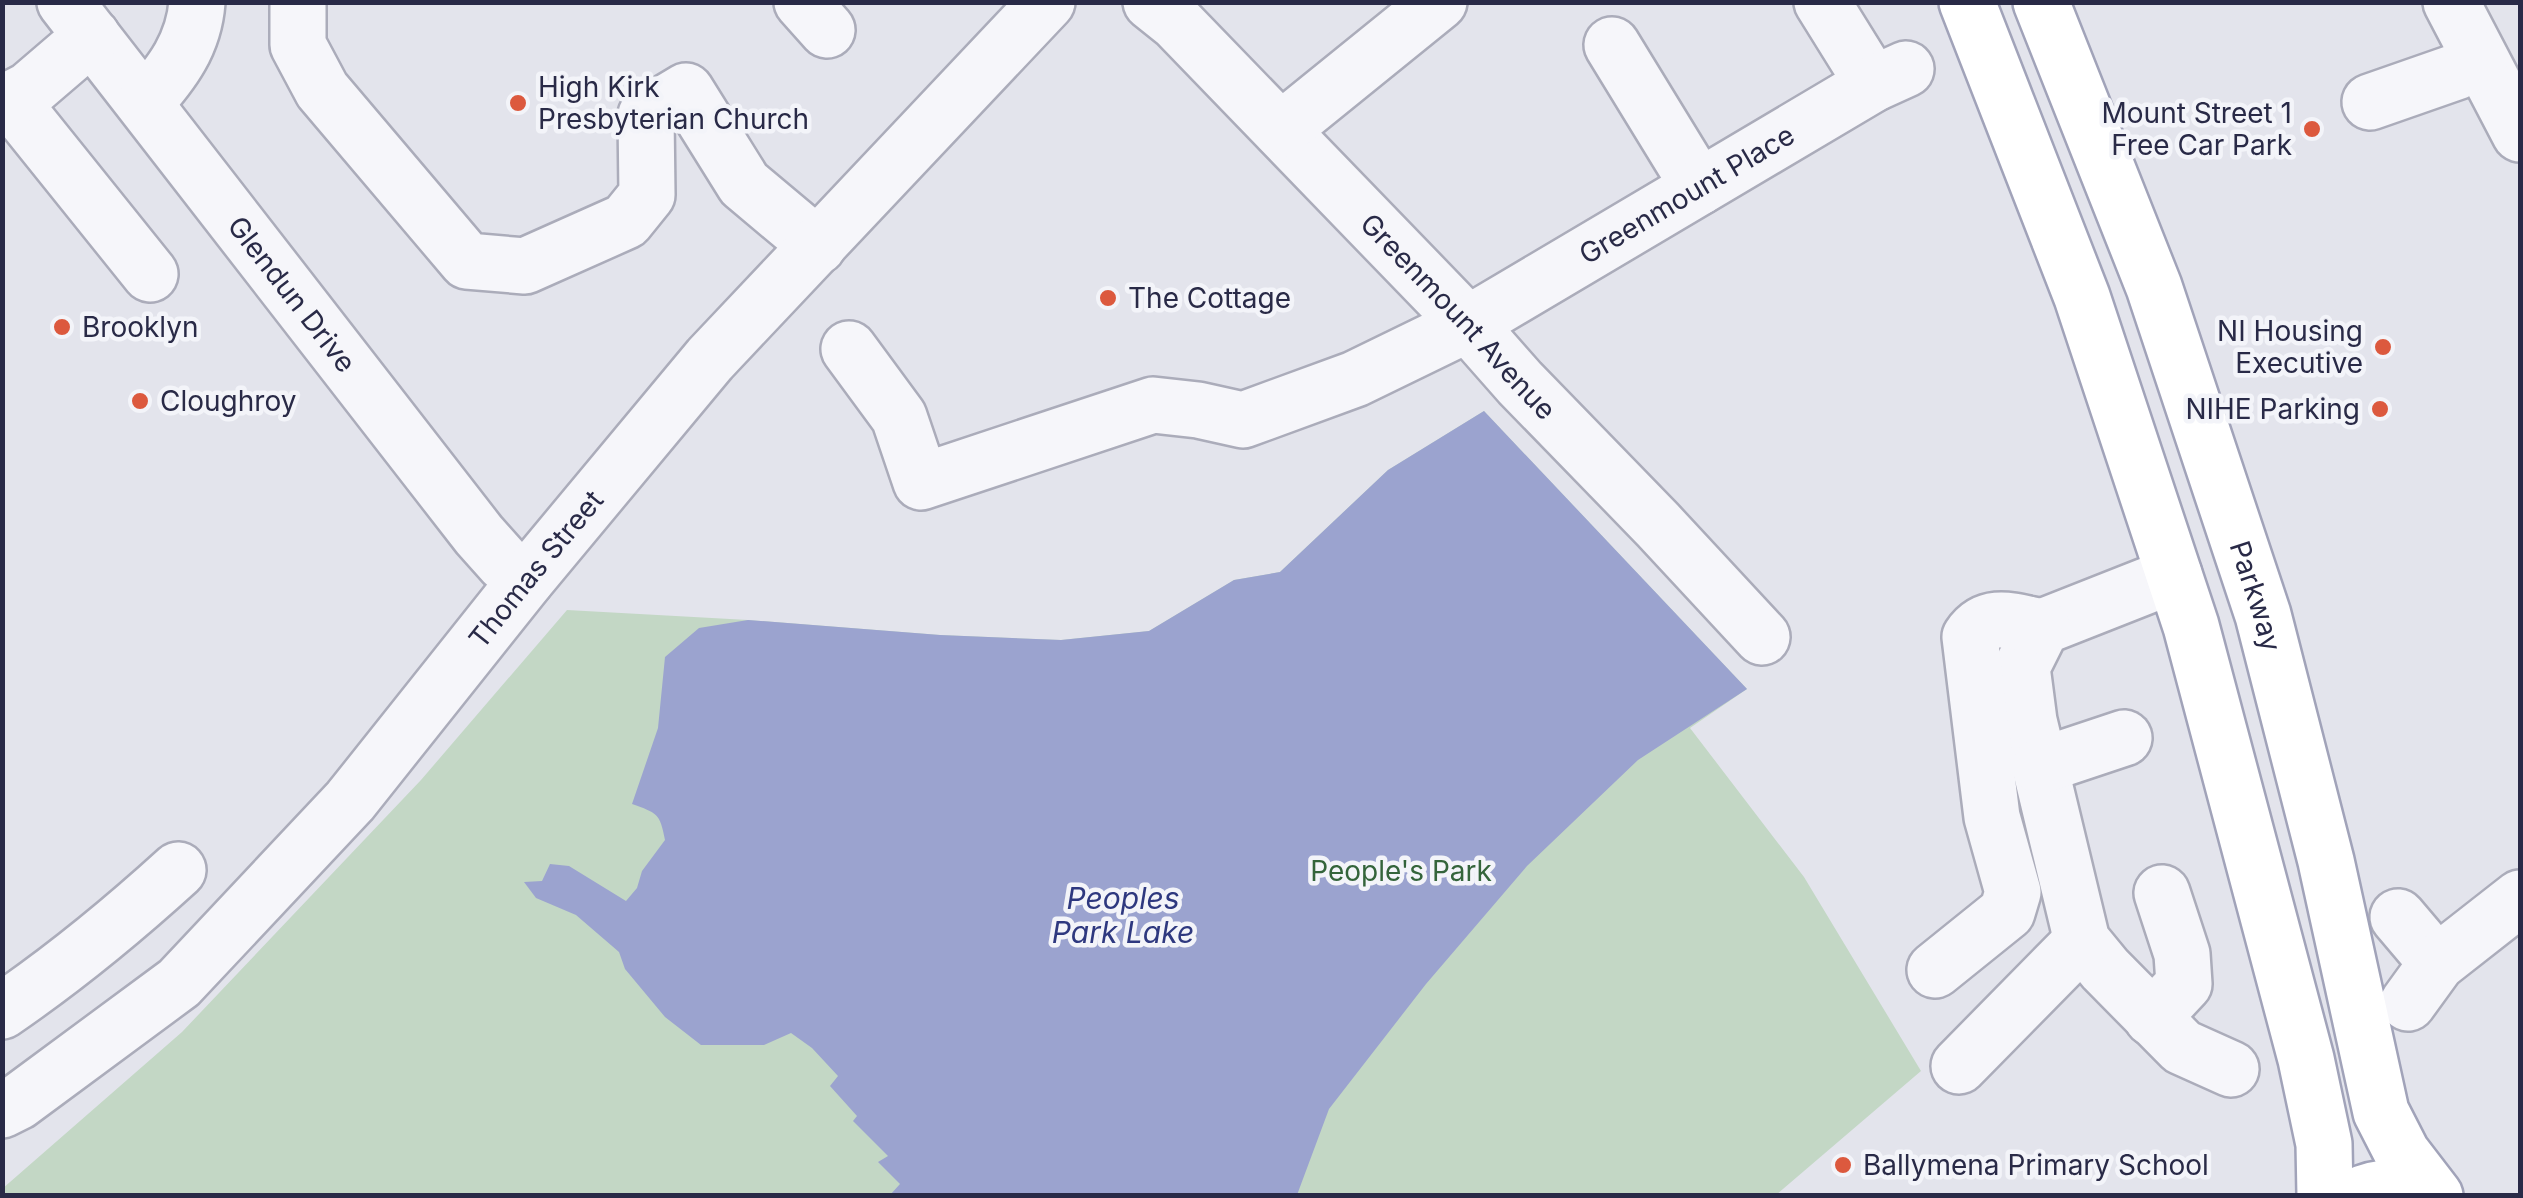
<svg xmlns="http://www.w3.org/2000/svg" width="2523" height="1198" viewBox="0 0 2523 1198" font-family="Inter,sans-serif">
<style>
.green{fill:#c3d7c5}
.water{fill:#9ba3cf}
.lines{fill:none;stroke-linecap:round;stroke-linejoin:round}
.minor-casing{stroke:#abacba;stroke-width:60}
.major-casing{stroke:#a1a3b9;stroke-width:60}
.minor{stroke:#f6f6fa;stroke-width:55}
.major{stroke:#fff;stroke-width:55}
.poi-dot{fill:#dc593e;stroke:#f3f4f9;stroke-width:4}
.labels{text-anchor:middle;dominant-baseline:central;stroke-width:9;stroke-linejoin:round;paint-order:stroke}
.poi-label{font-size:28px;fill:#292a47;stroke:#f3f4f9;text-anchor:start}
.street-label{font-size:28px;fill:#292a47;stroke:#f3f4f9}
.park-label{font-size:28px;fill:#34643b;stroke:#f3f4f9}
.water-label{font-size:30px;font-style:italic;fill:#2e387f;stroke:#f3f4f9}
</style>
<rect width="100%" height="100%" fill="#e3e4ec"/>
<path class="green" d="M1484,411L1747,689L1690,728L1804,877L1921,1071L1776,1195L3,1196L2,1189L182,1032L421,780L567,610L748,620L940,635L1061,640L1149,631L1234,580L1280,572L1388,470Z"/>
<path class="water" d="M1484,411L1747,689L1638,760L1527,866L1426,984L1329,1109L1297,1195H890L900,1184L878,1162L888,1156L853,1121L857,1116L830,1086L838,1076L812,1048L791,1033L764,1045H701L665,1017L625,969L619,952L576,915L536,898L524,882L542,881L550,864L569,866L626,901L637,888L642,871L665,840C660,813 657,813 632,804L658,728L665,657L699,628L748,620L940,635L1061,640L1149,631L1234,580L1280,572L1388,470Z"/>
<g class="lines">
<g class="minor-casing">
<g id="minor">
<path id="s1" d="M65,2L479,535L504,563L526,580"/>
<path d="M298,2V45L322,90L467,261L525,266L626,221L647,195L646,115L686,91L744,184L818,246"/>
<path d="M802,2L827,30"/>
<path id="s2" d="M1151,2L1176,22L1468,324L1520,383L1658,525L1762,637"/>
<path d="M1822,2L1873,84"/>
<path d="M2451,2L2520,134"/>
<path d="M1612,45L1699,187"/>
<path d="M11,101L150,274"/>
<path d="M2370,102L2456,72L2480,59"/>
<path d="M145,103C172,73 194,44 197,2"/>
<path d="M2,104L29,90L92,36"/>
<path d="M1281,130L1439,2"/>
<path id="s3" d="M849,349L899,417L921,482L1153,405L1198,410L1243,420L1355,379L1468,324L1873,84L1906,69"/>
<path d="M2174,575L2042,627L2022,667L2029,721L2082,941L2105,969L2182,1047L2231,1069"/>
<path d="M2040,766L2124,738"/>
<path d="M2398,917L2437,963"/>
<path d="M1935,970L2007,912L2013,892L1992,817L1970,637C1988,610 2015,622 2042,627"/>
<path d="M2408,1003L2437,963L2520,898"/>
<path d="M2,1011C65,968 122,921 178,870"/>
<path d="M2152,1018L2184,984L2182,954L2162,893"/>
<path d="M1959,1066L2082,941"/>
<path id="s4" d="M2,1110L18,1102L179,983L350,801L526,580L710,359L1047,2"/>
</g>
</g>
<g class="major-casing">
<g id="major">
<path d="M1967,2L2082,297L2191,626L2306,1059L2324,1144L2325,1196"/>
<path id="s5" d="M2041,2L2154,287L2263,615L2326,861L2381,1112L2402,1153L2435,1196"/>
<path d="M2357,1196C2380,1184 2406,1186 2429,1196"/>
</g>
</g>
<use href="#minor" class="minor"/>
<use href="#major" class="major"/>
</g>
<g class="poi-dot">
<circle cx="518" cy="103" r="10"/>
<circle cx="2312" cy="129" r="10"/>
<circle cx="1108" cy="298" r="10"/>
<circle cx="62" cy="327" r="10"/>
<circle cx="2383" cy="347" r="10"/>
<circle cx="140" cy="401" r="10"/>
<circle cx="2380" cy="409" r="10"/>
<circle cx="1843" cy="1165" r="10"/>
</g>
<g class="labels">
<g class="poi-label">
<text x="538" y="87">High Kirk<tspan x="538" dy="32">Presbyterian Church</tspan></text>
<text x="2292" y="113" text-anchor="end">Mount Street 1<tspan x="2292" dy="32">Free Car Park</tspan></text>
<text x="1128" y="298">The Cottage</text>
<text x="82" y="327">Brooklyn</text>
<text x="2363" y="331" text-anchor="end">NI Housing<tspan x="2363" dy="32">Executive</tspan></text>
<text x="160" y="401">Cloughroy</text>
<text x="2360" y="409" text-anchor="end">NIHE Parking</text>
<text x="1863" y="1165">Ballymena Primary School</text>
</g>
<g class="street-label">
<text stroke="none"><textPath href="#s3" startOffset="988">Greenmount Place</textPath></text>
<text stroke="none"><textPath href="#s1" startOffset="370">Glendun Drive</textPath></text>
<text stroke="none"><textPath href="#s2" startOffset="440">Greenmount Avenue</textPath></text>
<text stroke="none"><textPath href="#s4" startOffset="765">Thomas Street</textPath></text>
<text stroke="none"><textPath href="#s5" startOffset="632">Parkway</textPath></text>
</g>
<g class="park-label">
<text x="1401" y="871">People's Park</text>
</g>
<g class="water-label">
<text x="1123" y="898">Peoples<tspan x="1123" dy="34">Park Lake</tspan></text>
</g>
</g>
<rect width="2523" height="1198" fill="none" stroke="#292a47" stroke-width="10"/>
</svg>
